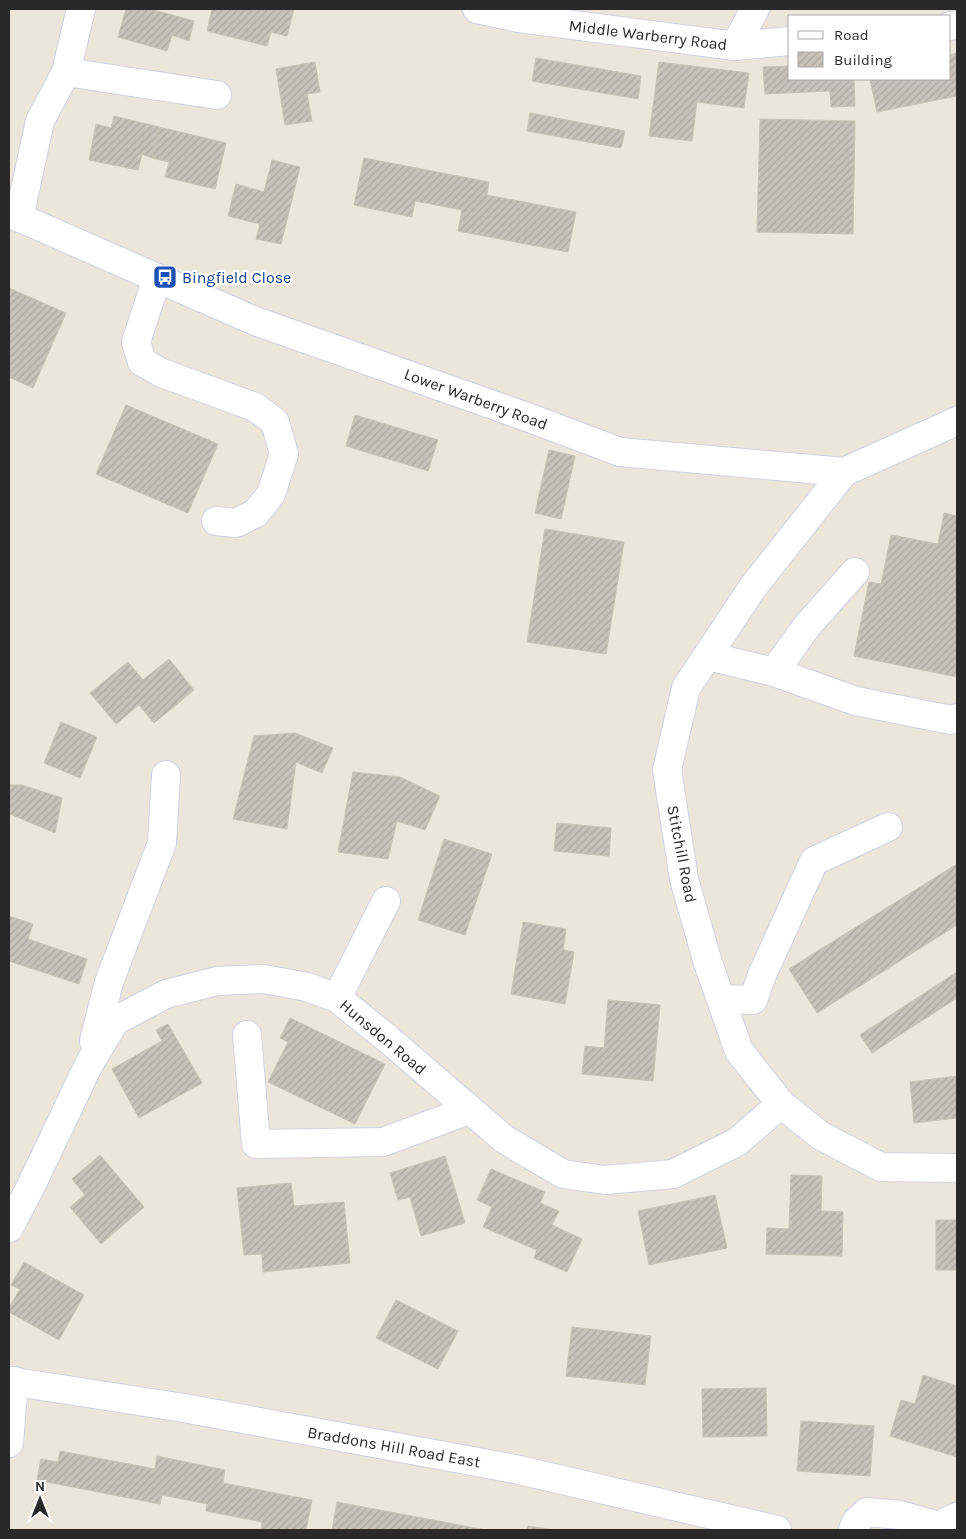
<svg xmlns="http://www.w3.org/2000/svg" width="966" height="1539" viewBox="0 0 966 1539" font-family="Karla,sans-serif">
<style>
.building{fill:url(#building-hatch);stroke:#c8c2b4}
.lines{fill:none;stroke-linecap:round;stroke-linejoin:round}
.minor-casing{stroke:#cfd2e3;stroke-width:30}
.minor{stroke:#fff;stroke-width:28}
.labels{text-anchor:middle;dominant-baseline:central;stroke-width:4.5;stroke-linejoin:round;paint-order:stroke}
.street-label{font-size:16px;fill:#292929;stroke:#fff}
.transit-label{font-size:16px;fill:#164399;stroke:#fff;text-anchor:start}
</style>
<defs>
<pattern id="building-hatch" width="6" height="6" patternUnits="userSpaceOnUse" patternTransform="scale(1.25)"><rect width="6" height="6" fill="#c8c2ba"/><path d="M-1 1l2-2M0 6l6-6M5 7l2-2" fill="none" stroke="#aca7a0"/></pattern>
</defs>
<rect width="100%" height="100%" fill="#ece6da"/>
<g class="building">
<path d="M126,9H150L194,21L189,41L172,35L167,51L118,37Z"/>
<path d="M212,9H294L287,36L271,32L267,46L207,31Z"/>
<path d="M957,53V96L877,112L870,79H950V55Z"/>
<path d="M536,58L641,76L638,99L532,81Z"/>
<path d="M315,62L320,92L307,94L312,121L285,125L276,69Z"/>
<path d="M659,62L749,73L744,108L697,102L692,141L649,136Z"/>
<path d="M790,66V79H854L855,106L831,107L830,91L765,94L763,67Z"/>
<path d="M530,113L625,131L621,148L527,131Z"/>
<path d="M114,116L159,127L152,158L142,154L138,170L89,160L96,124L111,128Z"/>
<path d="M760,119L855,121L853,234L757,232Z"/>
<path d="M159,127L226,143L215,189L165,177L169,162L152,158Z"/>
<path d="M364,158L489,182L487,195L576,212L568,252L458,231L462,210L415,201L412,217L354,205Z"/>
<path d="M272,160L300,167L281,244L256,239L260,224L228,216L236,184L264,192Z"/>
<path d="M9,288L66,313L33,388L9,377Z"/>
<path d="M126,405L218,444L188,513L96,474Z"/>
<path d="M355,415L438,440L428,471L346,446Z"/>
<path d="M549,450L575,456L561,519L535,513Z"/>
<path d="M944,513L957,516V677L854,656L869,582L881,584L891,535L938,544Z"/>
<path d="M545,529L624,542L606,654L527,642Z"/>
<path d="M169,659L194,690L154,723L139,705L116,724L90,693L128,662L143,680Z"/>
<path d="M61,722L97,737L80,778L44,763Z"/>
<path d="M295,733L333,748L322,773L296,762L287,829L233,819L254,736Z"/>
<path d="M353,772L400,777L440,796L425,830L397,821L388,859L338,852Z"/>
<path d="M9,785H22L62,798L55,833L10,814L9,815Z"/>
<path d="M557,823L611,828L609,856L554,851Z"/>
<path d="M444,839L492,854L465,935L418,920Z"/>
<path d="M957,864V925L817,1013L789,969Z"/>
<path d="M9,916L33,924L28,939L87,959L79,984L9,961Z"/>
<path d="M523,922L566,929L563,950L574,952L565,1004L511,994Z"/>
<path d="M957,972V998L872,1053L860,1035Z"/>
<path d="M608,1000L660,1005L653,1081L582,1074L585,1046L604,1048Z"/>
<path d="M290,1018L385,1064L355,1124L268,1082L288,1042L280,1038Z"/>
<path d="M168,1024L202,1083L139,1118L112,1069L162,1041L156,1030Z"/>
<path d="M957,1076V1118L914,1123L910,1082Z"/>
<path d="M100,1155L144,1207L101,1244L70,1207L85,1195L72,1179Z"/>
<path d="M445,1156L465,1223L421,1236L410,1197L398,1200L390,1173Z"/>
<path d="M491,1169L545,1192L540,1203L559,1211L552,1225L582,1239L567,1272L534,1258L537,1250L483,1227L492,1207L477,1200Z"/>
<path d="M791,1175L822,1176L821,1211L843,1212L842,1256L766,1254L767,1228L789,1229Z"/>
<path d="M291,1183L294,1206L344,1202L350,1263L263,1272L262,1254L244,1255L237,1188Z"/>
<path d="M715,1195L727,1248L649,1265L638,1211Z"/>
<rect x="936" y="1220" width="21" height="50"/>
<path d="M24,1262L84,1295L59,1340L9,1312V1308L20,1289L11,1285Z"/>
<path d="M396,1300L458,1331L438,1369L376,1338Z"/>
<path d="M572,1327L651,1336L645,1385L566,1376Z"/>
<path d="M923,1375L957,1386V1457L890,1436L901,1400L915,1404Z"/>
<path d="M766,1388L767,1436L703,1437L702,1389Z"/>
<path d="M801,1421L874,1426L870,1476L797,1471Z"/>
<path d="M60,1451L155,1469L157,1456L225,1470L223,1483L312,1500L306,1530H261L262,1522L206,1511L207,1504L162,1495L160,1504L37,1480L41,1459L58,1462Z"/>
<path d="M337,1502L486,1530H332Z"/>
<path d="M528,1526L554,1530H527Z"/>
</g>
<g class="lines">
<g class="minor-casing">
<g id="minor">
<path d="M477,9L519,18L735,46L790,41"/>
<path d="M950,26L957,25"/>
<path d="M735,46L755,9"/>
<path d="M66,72L217,95"/>
<path d="M9,213L255,321L527,417L620,452L844,472L957,421"/>
<path d="M19,218L40,121L66,72L81,9"/>
<path d="M157,278L136,342L142,362L162,373L255,407L275,422L284,454L271,494L256,513L236,523L216,521"/>
<path d="M844,472L753,587L686,688L667,770L684,879L708,963L739,1051L781,1104L821,1136L881,1167L957,1168"/>
<path d="M708,656L774,672L856,701L951,720L957,718"/>
<path d="M774,672L807,626L855,572"/>
<path d="M337,998L386,901"/>
<path d="M721,999L753,1000L762,975L814,861L888,827"/>
<path d="M247,1035L256,1144L383,1142L469,1110"/>
<path d="M94,1041L109,982L162,843L166,775"/>
<path d="M9,1228L31,1186L89,1064L115,1021L166,994L217,981L264,979L307,987L337,998L388,1039L504,1139L563,1174L605,1180L673,1174L737,1142L781,1104"/>
<path d="M9,1381L184,1408L515,1469L777,1530"/>
<path d="M9,1443L14,1381"/>
<path d="M853,1530L856,1522L867,1512L900,1515L938,1526L957,1517"/>
</g>
</g>
<use href="#minor" class="minor"/>
</g>
<defs>
<g id="bus-square" transform="scale(1.25)"><rect x="-9" y="-9" width="18" height="18" rx="4" fill="#1a4fb4" stroke="#fff"/><path d="M-5-6H5V4H4V6H2V4H-2V6H-4V4H-5ZM-3.5-4V0h7V-4ZM-3.5 1.2v1.5H-2V1.2ZM2 1.2v1.5H3.5V1.2Z" fill="#fff"/></g>
</defs>
<g fill-rule="evenodd">
<use href="#bus-square" x="165" y="277"/>
</g>
<g class="labels">
<g class="street-label">
<text transform="translate(648 35) rotate(7)">Middle Warberry Road</text>
<text transform="translate(476 399) rotate(20)">Lower Warberry Road</text>
<text transform="translate(682 854) rotate(79)">Stitchill Road</text>
<text transform="translate(383 1037) rotate(40)">Hunsdon Road</text>
<text transform="translate(394 1447) rotate(10)">Braddons Hill Road East</text>
</g>
<g class="transit-label">
<text x="182" y="277">Bingfield Close</text>
</g>
</g>
<rect width="966" height="1539" fill="none" stroke="#292929" stroke-width="20"/>
<rect x="788" y="15" width="162" height="65" fill="#ffffff" stroke="#a9a9a9"/>
<rect x="798" y="31" width="25" height="8" fill="#ffffff" stroke="#a9a9a9"/>
<text x="834" y="40" font-size="15" fill="#292929">Road</text>
<rect x="798" y="52" width="25" height="15" fill="url(#building-hatch)" stroke="#a9a9a9"/>
<text x="834" y="65" font-size="15" fill="#292929">Building</text>
<g transform="translate(40 1499)" stroke="#ffffff" stroke-width="4" paint-order="stroke">
<path d="M0-4L9 19L0 12L-9 19Z" fill="#292929"/>
<text y="-8" font-size="14" font-weight="bold" text-anchor="middle" fill="#292929">N</text>
</g>
</svg>
